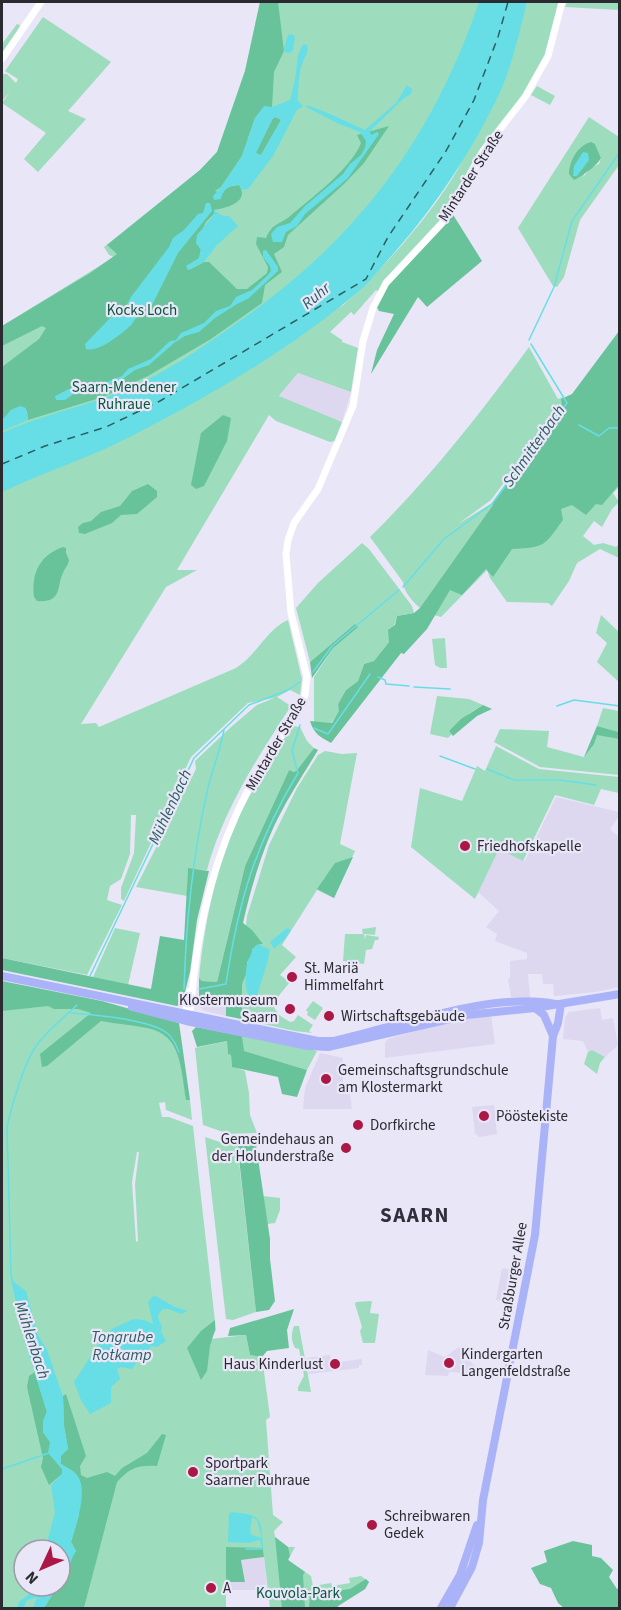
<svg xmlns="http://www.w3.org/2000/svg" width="621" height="1610" viewBox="0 0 621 1610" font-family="'Source Sans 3',sans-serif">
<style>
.built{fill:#ddd8f0}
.green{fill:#9dddbe;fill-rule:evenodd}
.forest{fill:#68c39b}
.water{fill:#67dee5;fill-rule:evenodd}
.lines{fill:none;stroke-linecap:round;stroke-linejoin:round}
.stream{stroke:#67dee5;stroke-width:1.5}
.ferry{stroke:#2c5f62;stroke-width:1.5;stroke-dasharray:8 6;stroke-linecap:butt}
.secondary{stroke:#fff;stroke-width:7}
.primary{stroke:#aab3f8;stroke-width:8}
.poi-dot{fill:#ac1845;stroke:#e9e6f7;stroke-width:2}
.labels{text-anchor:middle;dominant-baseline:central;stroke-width:4.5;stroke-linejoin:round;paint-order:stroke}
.street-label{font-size:15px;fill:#2b2a30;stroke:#e9e6f7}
.park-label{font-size:15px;fill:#09553a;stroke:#e9e6f7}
.poi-label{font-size:15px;fill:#2b2a30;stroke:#e9e6f7;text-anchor:start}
.water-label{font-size:16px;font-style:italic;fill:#2c5f62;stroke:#e9e6f7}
.district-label{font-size:21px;font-weight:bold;letter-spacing:1.5px;fill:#322f3c;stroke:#e9e6f7}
</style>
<rect width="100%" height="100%" fill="#e9e6f7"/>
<g class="built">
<path d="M298,373L351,392L342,422L279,397Z"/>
<path d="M556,797L619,812V816L610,829L619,837V987L596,992L554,996L553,984H543L542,974H528L530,997H511L508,979L510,978V961L527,959V953L495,941L497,934L486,927L499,911L478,892L499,849L525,861Z"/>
<path d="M218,1000L226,1001V1016L205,1011L199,1006Z"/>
<path d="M600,1008L602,1020L613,1018L618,1045L605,1057L592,1050L588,1052L583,1041L563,1039L565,1018L569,1012Z"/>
<path d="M491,1015L495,1044L385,1058V1043L388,1039L444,1023Z"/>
<path d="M320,1053L343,1058V1085H349L352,1109H303L305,1088Z"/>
<path d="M494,1105L497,1134L479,1137L475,1133L472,1107Z"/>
<path d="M502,1268L520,1272L514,1303L496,1300Z"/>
<path d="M459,1347L476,1368L477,1374L449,1372L448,1376L425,1375L428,1350L445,1357Z"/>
<path d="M330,1355L332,1363L362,1359V1365H359V1368L309,1374L306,1358Z"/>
<path d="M264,1557L267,1590H226V1582H245L241,1560Z"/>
</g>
<g class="green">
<path d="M260,2H502L341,307C381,271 432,215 459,167C472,143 481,116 492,91C505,62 519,33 527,2H560L551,39L540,68L440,221L379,292L376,290L354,315L351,312L330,332L342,340V342L358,348L351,392L298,373L279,396L342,422L335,441L330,442L276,421L269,415L177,570H197L166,587L81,724L96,723L99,727L236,668C256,656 267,629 288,620L302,679L300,695L290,690L277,697L291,706C258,757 223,810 207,870L188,869L187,896L136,887L196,769L195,761L231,727L257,705L274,698L248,703L191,757L124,901L121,899V888L134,853L136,815H131L130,854L121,879L110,886L107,900L122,905L87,975L2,958V326L114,257L109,255L104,247L200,170L217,152L245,71Z"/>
<path d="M567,2H619V10L565,7Z"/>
<path d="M43,17L111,62L68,111L86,119L38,172L24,159L46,133L2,103L10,92L2,101V76L3,74H7L16,83L18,79L5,71Z"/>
<path d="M17,24L20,25L19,29L2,54V44Z"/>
<path d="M537,86L555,96L550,105L531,95Z"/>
<path d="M589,117L619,137V165L580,220L564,277L557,287L553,286L518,228ZM595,144L601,158L599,164L592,167L583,177Z"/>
<path d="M619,332L620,486L613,493L619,502L612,509L602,527L594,521L583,536L594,545L603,543L616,547L618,545L619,558L600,549L577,563L569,581L552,606L548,603L507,602L490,578L487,570L441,617L434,615L432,618C421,609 404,596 403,582L370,537C429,479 480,414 529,347L558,399L563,397L570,399ZM560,407L562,409L492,503L458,524L491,500Z"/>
<path d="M362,543L369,549L412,606L414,613L397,616L389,642L374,661L364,664L358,681L346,690L338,704L340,711L331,723L314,722V677L333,648L355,624L310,662L296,608L318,583Z"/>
<path d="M601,615L619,632V682L597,662L607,643L596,633Z"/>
<path d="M445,638L447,668H440L435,665L432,639Z"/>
<path d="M437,696L469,699L483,705L471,712L449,731L452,734L448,738L430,734Z"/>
<path d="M603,708L619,711V732L597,726Z"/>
<path d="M292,726L300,727L307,741L314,748L297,770L294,772L289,770L245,866L217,982L202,981L199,978C205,916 219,853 249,797C263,773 278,749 292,726Z"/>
<path d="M500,729L549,731L547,747L584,757L597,734L619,739V775L540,767L494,742Z"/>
<path d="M496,746L539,769L619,777V793L601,789L594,805L555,795L523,861L499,849L475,899L411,847L420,788L462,801L477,766L485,771Z"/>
<path d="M325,751L342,754L357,753L340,844L355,851L334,898L317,890L282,945L296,957L280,975L290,982L272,1004L279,1015L290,1022L294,1021L298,1015L313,1025L309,1031L312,1033L295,1031L236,1018L247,916L269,845L297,788L318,755Z"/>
<path d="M376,927L375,935L364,934L365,939L366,935L379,937L378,940H375L372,949L366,950L364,964L343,961L345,934H363L362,929Z"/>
<path d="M115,928L140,933L128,985L93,977Z"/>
<path d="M2,984L158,1030C182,1046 182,1074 186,1099L190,1100L192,1120L166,1110L165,1102L159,1103L162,1117H169L193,1126L216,1330L211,1339L210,1346L211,1339L246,1335L250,1355L262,1357L270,1417L266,1420L273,1515L283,1522L274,1531L275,1537L288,1547H295L288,1560L311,1576L313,1586L331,1583L332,1586L350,1583L349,1578L361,1576L369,1582L365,1589L338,1606L337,1608H270L263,1548H226V1608H84L115,1484L73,1608H2ZM137,1152H139L135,1184L138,1241L136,1242L132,1182ZM24,1550H60V1586H24Z"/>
<path d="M313,1001L323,1008L315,1020L307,1015L308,1012L306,1010Z"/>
<path d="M242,1036L317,1051L307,1070L243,1051Z"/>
<path d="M227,1041L228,1054H231L232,1066L245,1071L249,1093L250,1115L257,1133L229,1134L203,1125L195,1048Z"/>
<path d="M592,1050L605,1057L600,1063L597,1074L584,1064L588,1052Z"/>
<path d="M205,1137L223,1143L237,1144L256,1312L233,1320L226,1319Z"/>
<path d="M263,1196L280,1198V1210L275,1223L267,1224Z"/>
<path d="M372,1301L370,1313L379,1314L375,1343H363L360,1331L362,1327L355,1304L356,1302Z"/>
<path d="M294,1326H299L311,1392L298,1391V1387L304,1376L299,1349L295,1348C291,1340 291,1334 294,1326Z"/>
</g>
<g class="forest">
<path d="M260,2H278L284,51L274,72L272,107L255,118L242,156L221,187L215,191L222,193L227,187L239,185C250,202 227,208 214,210V214L206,222L196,243L201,249L199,258L189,270L204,262H209L237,289H247L267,273L268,267L256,244L257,237L266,238C272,224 278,225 289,217C311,198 351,169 361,143L357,135L389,126L364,163L344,184L288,235L284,247L274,254L282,272L265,285L262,303L211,339L148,376L103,397L28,420L27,411L11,410L4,419L2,418V367L39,339L46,328L42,326L2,346V326L90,273L117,254L107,245L200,170L217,152L245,71Z"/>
<path d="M276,117L281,120L261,155L255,153L273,118Z"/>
<path d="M591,142L595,144L601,158C598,165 581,177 574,180L569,174C569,161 578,145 591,142Z"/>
<path d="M452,213L482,261L427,307L418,297L371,374L377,350L394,314L379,311L376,306L382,292Z"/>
<path d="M619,331V485L602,505L596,504L586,515L572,505L561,509L563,520C543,547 546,547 512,549L493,577L486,569L462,595L450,590L427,629L404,654L401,653L331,743C320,737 314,734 310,721L332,723L339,711L338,704L346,690L358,681L364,664L374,661L389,642L388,630L395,625L397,616L414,613L420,608L493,505L492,503L562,406L561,399L572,394Z"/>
<path d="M223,415L231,418L227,441L204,486L196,489L191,485L201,433Z"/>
<path d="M148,484L157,491V497L137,514L121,515L112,523L85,534L79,533L78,527L83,523L91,521L101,512L120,506L132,491Z"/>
<path d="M63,547L66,548V553L69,560C68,566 65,568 63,573C56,587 63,603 37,601L34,597C31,573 40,555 63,547Z"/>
<path d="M355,624L358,627L333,648L312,678L310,662Z"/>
<path d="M483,705L492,709L477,716L453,736L449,731L461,719Z"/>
<path d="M597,726L619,732V739L597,735L594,744L584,757Z"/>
<path d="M314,748L318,750C305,772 290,794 278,818C262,850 251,888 243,923L252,930L263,944H260L247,962V972L242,984V1019L226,1016V1001L218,1000L199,1006V978L202,981L217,982L245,866L289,770L294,772L297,770Z"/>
<path d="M353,857L334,898L317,889L335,863Z"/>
<path d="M188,868L209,871L197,920L190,972L182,1004L177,1006L2,970V958L151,989L160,936L184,940Z"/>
<path d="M2,981L102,1001L179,1023L190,1100H186C181,1072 182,1034 147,1028C132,1025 117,1024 101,1021L47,1066L42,1067L40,1054L91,1013L78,1009H54L48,1006L2,1011Z"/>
<path d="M196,1027L242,1036L244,1051L307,1070L297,1097L282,1094L278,1077L232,1067L231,1055L228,1054L227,1041L197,1047L192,1031Z"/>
<path d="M246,1138H255L270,1239V1259L275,1301L269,1310L256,1312L237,1140Z"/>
<path d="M294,1309L287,1330L289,1348L267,1351L262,1357L250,1355L246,1335L228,1336L230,1328Z"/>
<path d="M215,1320V1330L210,1346L207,1371L201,1380L187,1348L201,1331Z"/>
<path d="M35,1372L47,1412L43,1421V1432L50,1442C49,1454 55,1460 62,1469V1474L49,1485L41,1467L43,1458L27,1387L29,1376Z"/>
<path d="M66,1394L86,1456L80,1466L81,1475L87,1478L107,1472L115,1476L122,1468L147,1453L162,1434L166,1435L157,1466C137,1465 130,1468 117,1482L84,1608H44L54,1592L66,1580L69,1562L76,1551L71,1542L79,1515L74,1472L61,1464L60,1456L68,1449L64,1426L63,1396Z"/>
<path d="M275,1537L288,1547L290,1556L288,1560L305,1572L303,1575L305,1608H282Z"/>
<path d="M573,1541L592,1545V1556L601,1558L613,1570L609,1577L617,1589L619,1588V1608H564L558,1603L551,1588L540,1584L531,1568L547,1562L544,1551Z"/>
<path d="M226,1547L263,1548L264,1557L241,1560L245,1582H226Z"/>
<path d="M366,1579L369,1582L365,1589L338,1606L337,1608H309L310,1596L320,1593L350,1589Z"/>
</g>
<g class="water">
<path d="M479,2H527C520,30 512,66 500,92C471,154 432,211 387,261C378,271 369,283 359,291C290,350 211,395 130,437C89,458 44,472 2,492V433C43,414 88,406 130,388C165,372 199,350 231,327C354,243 431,143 479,2Z"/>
<path d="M292,34L295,37L293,50L290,53H286L284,49L288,35Z"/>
<path d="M303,44L307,45C309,53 305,57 302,64C298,76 299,88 297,100L303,106L297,110L273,156L248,189L242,190L239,185C230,184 222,190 221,199L214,200L213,196L221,187L242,156L255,118L264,106L272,107L290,100L295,80L298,55ZM276,117L281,120L261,155L256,153L273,118Z"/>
<path d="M407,85L412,89L411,94L403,99L370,131L371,135L377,132L379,134L348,178L305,214L297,226L286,232L282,242H273L271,234L277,227L290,223L305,206L343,174L350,164L361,155L365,148L366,141L360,132L339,124L306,107L307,105L330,114L365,130L396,103Z"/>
<path d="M583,152L588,153L589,160L577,176H573L574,166Z"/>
<path d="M206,203H210L212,211L178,253L151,307L145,306C139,312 136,319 131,325C122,334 98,353 86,349L85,344L112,316L125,308L131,297L169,247L173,238L184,230L198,214L203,213Z"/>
<path d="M214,210L223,216H229L238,226L217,245L204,262L188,270L186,266L199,258L201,250L196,243L197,235L214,215Z"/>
<path d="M266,250L278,267V271L249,298L237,304L215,318L199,332L185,336L174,343L149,365L135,370L120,381L86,394L75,393L65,400H56L55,396L69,389L92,388L122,376L128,369L151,359L170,341L176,340L181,333L204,323L216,311L230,306L236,297L252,290L268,275L271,271L270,266L263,257V251Z"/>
<path d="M20,406L26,408L28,420L2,431V418H4L11,410Z"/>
<path d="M287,928L291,930L285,939L274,949L270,942Z"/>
<path d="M258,944L269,949C271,957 259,985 257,998L251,999C244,991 245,975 247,964C248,958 252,956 252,949Z"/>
<path d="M11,1280L26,1291L38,1335L47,1350L63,1396L64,1426L68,1449L61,1456V1464C65,1467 70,1469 74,1472C91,1485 76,1525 71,1542L76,1551C68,1563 69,1577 60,1586V1550H48L47,1542L55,1512L51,1485L62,1474V1469L48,1453L50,1442L43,1432V1421L47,1412L25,1343Z"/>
<path d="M154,1295L175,1307L187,1311L182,1314L168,1309H163L158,1315L159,1321L162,1325L161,1332L166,1341L157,1347L151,1346L146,1355L140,1357L132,1369L121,1367L117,1369L120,1379L111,1387V1403L90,1414L81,1400L74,1382L104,1336L112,1329L133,1319L144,1320L153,1324L148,1302Z"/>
<path d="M231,1512C263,1515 261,1518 263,1548L262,1549L260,1540L248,1543L228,1542L229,1514ZM252,1517L257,1520L262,1538L252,1535L250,1533Z"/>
<path d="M39,1586H60L54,1592L44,1608H33L37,1597L26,1601L24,1608H17L19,1602Z"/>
</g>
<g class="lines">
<g class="stream">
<path d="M529,340L554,287L572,221L620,152"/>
<path d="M579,425L599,436L609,428H620"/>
<path d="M403,587L444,539L492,504L567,403L531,344"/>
<path d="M313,672L332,646L399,590"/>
<path d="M378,677L385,680L386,684L409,686"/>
<path d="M414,687L450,689"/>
<path d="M557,706L574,700L620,706"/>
<path d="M314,728L328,734L370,674"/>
<path d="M440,756L475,769"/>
<path d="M487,769L514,780H560L596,785"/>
<path d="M90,976L194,758L249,705L288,690L300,682"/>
<path d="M184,989C186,924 192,861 206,797C210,774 220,753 224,730"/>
<path d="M199,989L226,984C238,903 255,844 298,773L292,751L300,725"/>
<path d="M71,1013C94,1015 149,1019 167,1033C173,1038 176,1044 179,1052"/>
<path d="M13,1282L11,1275L7,1127C12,1104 25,1059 39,1042C50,1029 64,1017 77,1005"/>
<path d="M2,1469L49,1453"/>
<path d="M246,1549H262"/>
</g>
<path class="ferry" d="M2,464L45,446L106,427L160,401L366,279L388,237L446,151L474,100L498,37L508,2"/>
<g class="secondary">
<path d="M2,59L41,2"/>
<path d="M188,1013L191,1007C196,930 213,857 249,788C264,760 283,734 300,707L305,695L307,677L291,613L286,554L288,540L294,523L318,489L353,406L363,341L373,308L386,283L443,222L483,151L525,97L548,56L562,2"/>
<path d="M187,1016L186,1003L190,991"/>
</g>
<g class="primary">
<path d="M2,976L318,1041H334C395,1027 495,991 555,1004"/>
<path d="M132,1007L186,1021L308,1046L328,1047L467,1015L535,1008L620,994"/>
<path d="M535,1008L544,1015L553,1036"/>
<path d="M441,1608L460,1575L477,1525"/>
<path d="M450,1608L472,1567L479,1543L483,1500L535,1235L553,1036L558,1023L561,1004"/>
</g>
</g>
<g class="poi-dot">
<circle cx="465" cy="846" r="6"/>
<circle cx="292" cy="977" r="6"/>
<circle cx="290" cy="1009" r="6"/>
<circle cx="329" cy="1016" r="6"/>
<circle cx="326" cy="1079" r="6"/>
<circle cx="484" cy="1116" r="6"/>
<circle cx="358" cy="1125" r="6"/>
<circle cx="346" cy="1148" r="6"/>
<circle cx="449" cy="1363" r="6"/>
<circle cx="335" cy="1364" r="6"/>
<circle cx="193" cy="1472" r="6"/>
<circle cx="372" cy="1525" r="6"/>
<circle cx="211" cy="1588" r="6"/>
</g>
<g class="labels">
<g class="street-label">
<text transform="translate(471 176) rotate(-57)">Mintarder Straße</text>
<text transform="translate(276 744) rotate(-60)">Mintarder Straße</text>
<text transform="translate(513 1276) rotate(-80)">Straßburger Allee</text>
</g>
<g class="park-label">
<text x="142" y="310">Kocks Loch</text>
<text x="124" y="387">Saarn-Mendener<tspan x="124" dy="17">Ruhraue</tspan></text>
<text x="298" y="1593">Kouvola-Park</text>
</g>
<g class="poi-label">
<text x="477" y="846">Friedhofskapelle</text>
<text x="304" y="968">St. Mariä<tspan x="304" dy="17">Himmelfahrt</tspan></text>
<text x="278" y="1000" text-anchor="end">Klostermuseum<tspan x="278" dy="17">Saarn</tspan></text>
<text x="341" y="1016">Wirtschaftsgebäude</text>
<text x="338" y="1070">Gemeinschaftsgrundschule<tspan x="338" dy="17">am Klostermarkt</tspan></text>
<text x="496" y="1116">Pööstekiste</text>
<text x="370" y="1125">Dorfkirche</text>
<text x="334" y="1139" text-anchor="end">Gemeindehaus an<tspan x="334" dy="17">der Holunderstraße</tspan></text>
<text x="461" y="1354">Kindergarten<tspan x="461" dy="17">Langenfeldstraße</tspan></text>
<text x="323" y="1364" text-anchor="end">Haus Kinderlust</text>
<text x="205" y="1463">Sportpark<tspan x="205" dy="17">Saarner Ruhraue</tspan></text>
<text x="384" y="1516">Schreibwaren<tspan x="384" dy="17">Gedek</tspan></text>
<text x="223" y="1588">A</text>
</g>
<g class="water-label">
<text transform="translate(316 296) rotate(-40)">Ruhr</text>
<text transform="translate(534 446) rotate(-55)">Schmitterbach</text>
<text transform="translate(170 807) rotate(-65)">Mühlenbach</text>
<text x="122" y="1337">Tongrube<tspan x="122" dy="18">Rotkamp</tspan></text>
<text transform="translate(32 1340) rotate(72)">Mühlenbach</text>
</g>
<g class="district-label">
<text x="415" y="1215">SAARN</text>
</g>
</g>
<rect width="621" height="1610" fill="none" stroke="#2b2a30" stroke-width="6"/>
<g transform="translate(42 1568) rotate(226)"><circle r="28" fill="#e9e6f7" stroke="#9d9ba7" stroke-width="1.5"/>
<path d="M0-4.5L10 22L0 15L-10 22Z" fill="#ac1845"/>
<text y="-9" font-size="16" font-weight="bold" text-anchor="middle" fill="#2b2a30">N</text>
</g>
</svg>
